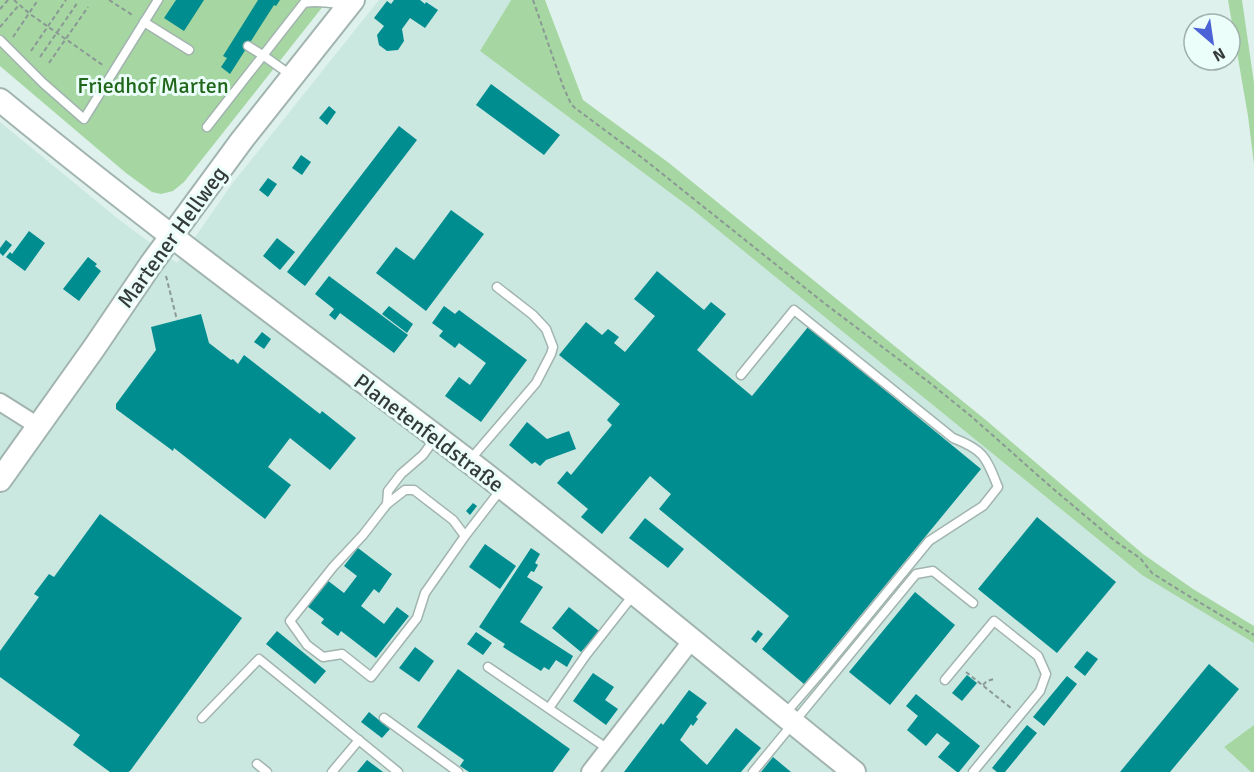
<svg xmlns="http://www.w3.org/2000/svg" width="1254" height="772" viewBox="0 0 1254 772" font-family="Signika,sans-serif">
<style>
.built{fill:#cae7e0}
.green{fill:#a6d6a1}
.building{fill:#008d90}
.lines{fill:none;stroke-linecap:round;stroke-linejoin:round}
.lane-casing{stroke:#a2b4af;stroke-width:11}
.street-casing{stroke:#a2b4af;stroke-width:20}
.secondary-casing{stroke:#a2b4af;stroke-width:26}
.path{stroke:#8b9995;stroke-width:2;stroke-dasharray:4.5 3;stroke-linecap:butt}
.lane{stroke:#fff;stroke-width:8}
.street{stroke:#fff;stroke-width:16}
.secondary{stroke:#fff;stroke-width:22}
.labels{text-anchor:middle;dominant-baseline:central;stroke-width:6;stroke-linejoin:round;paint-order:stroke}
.park-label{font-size:22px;fill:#21671b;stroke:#ebfef9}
.street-label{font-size:22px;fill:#343b39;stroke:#ebfef9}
</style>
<rect width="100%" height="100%" fill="#def1ec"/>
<path class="built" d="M379,0H511L480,51L692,209L1142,575L1254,643V725L1224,747L1251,772H0V122L117,218L177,263L232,184Z"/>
<g class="green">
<path d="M0,0H328L184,182L173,191L161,194L152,192L126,173L0,66Z"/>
<path d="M511,0H545L583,100L669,163L987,421L1143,554L1193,589L1254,626V643L1142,575L692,209L480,51Z"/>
<path d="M1228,0H1242L1254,83V164L1248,116Z"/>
<path d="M1254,725V772H1251L1224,747Z"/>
</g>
<g class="building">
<path d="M176,0H204L184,31L164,18Z"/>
<path d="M258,0H280L276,6L274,5L230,74L221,67L227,58L223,56Z"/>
<path d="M394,0H420L425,4L426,2L438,10L425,28L410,18L402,29L404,41L398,50L387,51L379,45L377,35L384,26L374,18L387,1L391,4Z"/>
<path d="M491,84L560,135L544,155L476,105Z"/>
<path d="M329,106L336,112L327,125L319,118Z"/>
<path d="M399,126L417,140L305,286L287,272Z"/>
<path d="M301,155L311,162L302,175L292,168Z"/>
<path d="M268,178L277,184L268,197L259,190Z"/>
<path d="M451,210L484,234L426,311L376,273L396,247L414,260Z"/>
<path d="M29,231L45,243L25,271L6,257L10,252L12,254Z"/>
<path d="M277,238L295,252L280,270L263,256Z"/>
<path d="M6,240L12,245L3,256L0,253V248Z"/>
<path d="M88,257L97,264L95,266L101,271L79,301L63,289Z"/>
<path d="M657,271L704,310L711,302L726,314L697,350L752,396L808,327L981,469L804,684L762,649L789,616L659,509L671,494L650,476L602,534L581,517L588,509L557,483L567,471L571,475L612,425L607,420L620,404L559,355L586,322L602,335L608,329L619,337L614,343L625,352L655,316L634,299Z"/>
<path d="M329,276L408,335L394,353L340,313L335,320L329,315L334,309L315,294Z"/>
<path d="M389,306L413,324L407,333L382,314Z"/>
<path d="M444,306L455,314L459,310L527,360L481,422L445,396L459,377L470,385L486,363L459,343L455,348L439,336L443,331L432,323Z"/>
<path d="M201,314L209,343L231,360L233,359L238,364L244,355L320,414L322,411L356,438L330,470L290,438L268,467L291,485L265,519L174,448L173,451L116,409V404L156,350L151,327Z"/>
<path d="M262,332L271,339L264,349L254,342Z"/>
<path d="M527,422L547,439L569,431L576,449L546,460L540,466L535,462L532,464L509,445Z"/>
<path d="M473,503L477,506L470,515L466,511Z"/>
<path d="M100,514L242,618L130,771L128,772H110L73,745L80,735L0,677V651L39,597L34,594L49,574L54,577Z"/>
<path d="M1037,517L1116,582L1057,653L978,589Z"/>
<path d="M645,518L684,549L668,568L629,538Z"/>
<path d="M485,544L516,566L500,589L469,567Z"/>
<path d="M358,548L392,574L379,593L374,589L361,606L384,624L397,607L409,616L376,658L341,631L338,636L321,623L324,619L307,606L327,580L344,593L357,576L344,566Z"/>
<path d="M531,548L540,554L535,563L538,565L534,572L531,571L527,577L543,587L520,622L573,656L567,667L556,660L549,670L544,667L541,671L503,647L505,644L479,627Z"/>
<path d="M915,592L955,625L890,705L849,672Z"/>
<path d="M569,607L599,631L581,652L552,628Z"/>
<path d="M758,630L763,634L756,643L751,639Z"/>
<path d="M277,631L326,671L315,684L266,644Z"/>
<path d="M476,632L492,643L483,655L467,644Z"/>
<path d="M415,647L434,661L419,682L399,668Z"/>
<path d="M1087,651L1098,659L1085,676L1074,667Z"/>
<path d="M1209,664L1239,689L1170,772H1120Z"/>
<path d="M458,669L570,749L553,772H469L460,766L464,760L417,727Z"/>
<path d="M593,673L614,687L605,700L618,709L606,725L573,701Z"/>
<path d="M967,675L977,683L962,701L952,693Z"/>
<path d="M1067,676L1077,684L1044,726L1033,717Z"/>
<path d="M689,690L707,703L696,717L698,719L693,726L691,724L680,740L707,765L736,728L761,748L741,772H624L661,723L663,725Z"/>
<path d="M916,694L980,746L959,772H957L938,757L950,743L937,733L926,746L907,730L918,716L906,706Z"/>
<path d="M369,712L390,729L382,738L361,722Z"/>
<path d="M1027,725L1037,733L1005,772H997L992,768Z"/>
<path d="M773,757L791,772H761Z"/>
<path d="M367,760L383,772H357Z"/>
</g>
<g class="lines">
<g class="lane-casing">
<g id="lane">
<path d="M144,22L189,50"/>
<path d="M0,40L43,83L84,119L158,0"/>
<path d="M248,46L264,56L292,76"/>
<path d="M207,127L304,3C317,0 331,3 344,5"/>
<path d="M741,375L794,310L953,438C984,450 986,457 998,487L983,506L929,541L823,670L784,715"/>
<path d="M469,461L536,383L551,354L553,347L546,329L533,315L497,287"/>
<path d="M387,504L388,491L401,474L423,455L436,437"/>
<path d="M465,536L453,520L414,490H405L387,504L363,535L333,567L290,621L307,645L323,657L342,654L371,677L417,618L425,593L465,536L502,488"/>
<path d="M488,667L608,749"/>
<path d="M945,680L994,621L1038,656L1046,674L1040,691L973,772"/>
<path d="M549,708L586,655L634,594"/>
<path d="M202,718L259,659L398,772"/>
<path d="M384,718L458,772"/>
<path d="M257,764L267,772"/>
<path d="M332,772L359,740"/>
<path d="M753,772L916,574L933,571L973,603"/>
</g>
</g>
<g class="street-casing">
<g id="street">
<path d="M0,402L38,426"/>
<path d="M590,772L692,640"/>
</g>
</g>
<g class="secondary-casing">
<g id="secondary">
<path d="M0,100C152,225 311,341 467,460C598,561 725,668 854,772"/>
<path d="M0,480L94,348L151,264L242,140L353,0"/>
</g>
</g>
<g class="path">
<path d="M14,0L30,14L104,66"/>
<path d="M109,0L134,16"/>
<path d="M533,0L563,86L571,104L575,108L645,160L824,303L930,383L972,417L1051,487L1115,541L1140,558L1152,573L1179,590L1254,635"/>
<path d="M0,9L8,0"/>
<path d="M0,27L19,5"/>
<path d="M13,37L38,0"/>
<path d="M31,51L66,0"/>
<path d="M40,57L78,2"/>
<path d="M49,63L88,7"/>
<path d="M166,276L177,320"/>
<path d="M966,672L1011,708"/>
<path d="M983,685L987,681L994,679"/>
</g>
<use href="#lane" class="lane"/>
<use href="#street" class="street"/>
<use href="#secondary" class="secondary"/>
</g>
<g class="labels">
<g class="park-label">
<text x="153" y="85">Friedhof Marten</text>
</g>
<g class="street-label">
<text transform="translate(172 237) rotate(-54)">Martener Hellweg</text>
<text transform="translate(429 433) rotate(37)">Planetenfeldstraße</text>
</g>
</g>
<g transform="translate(1212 42) rotate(151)"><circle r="28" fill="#ebfef9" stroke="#a2b0ac" stroke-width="1.5"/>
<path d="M0-4.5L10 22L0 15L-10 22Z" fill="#4c63d7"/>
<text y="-9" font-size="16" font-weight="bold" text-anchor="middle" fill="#343b39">N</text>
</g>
</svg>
